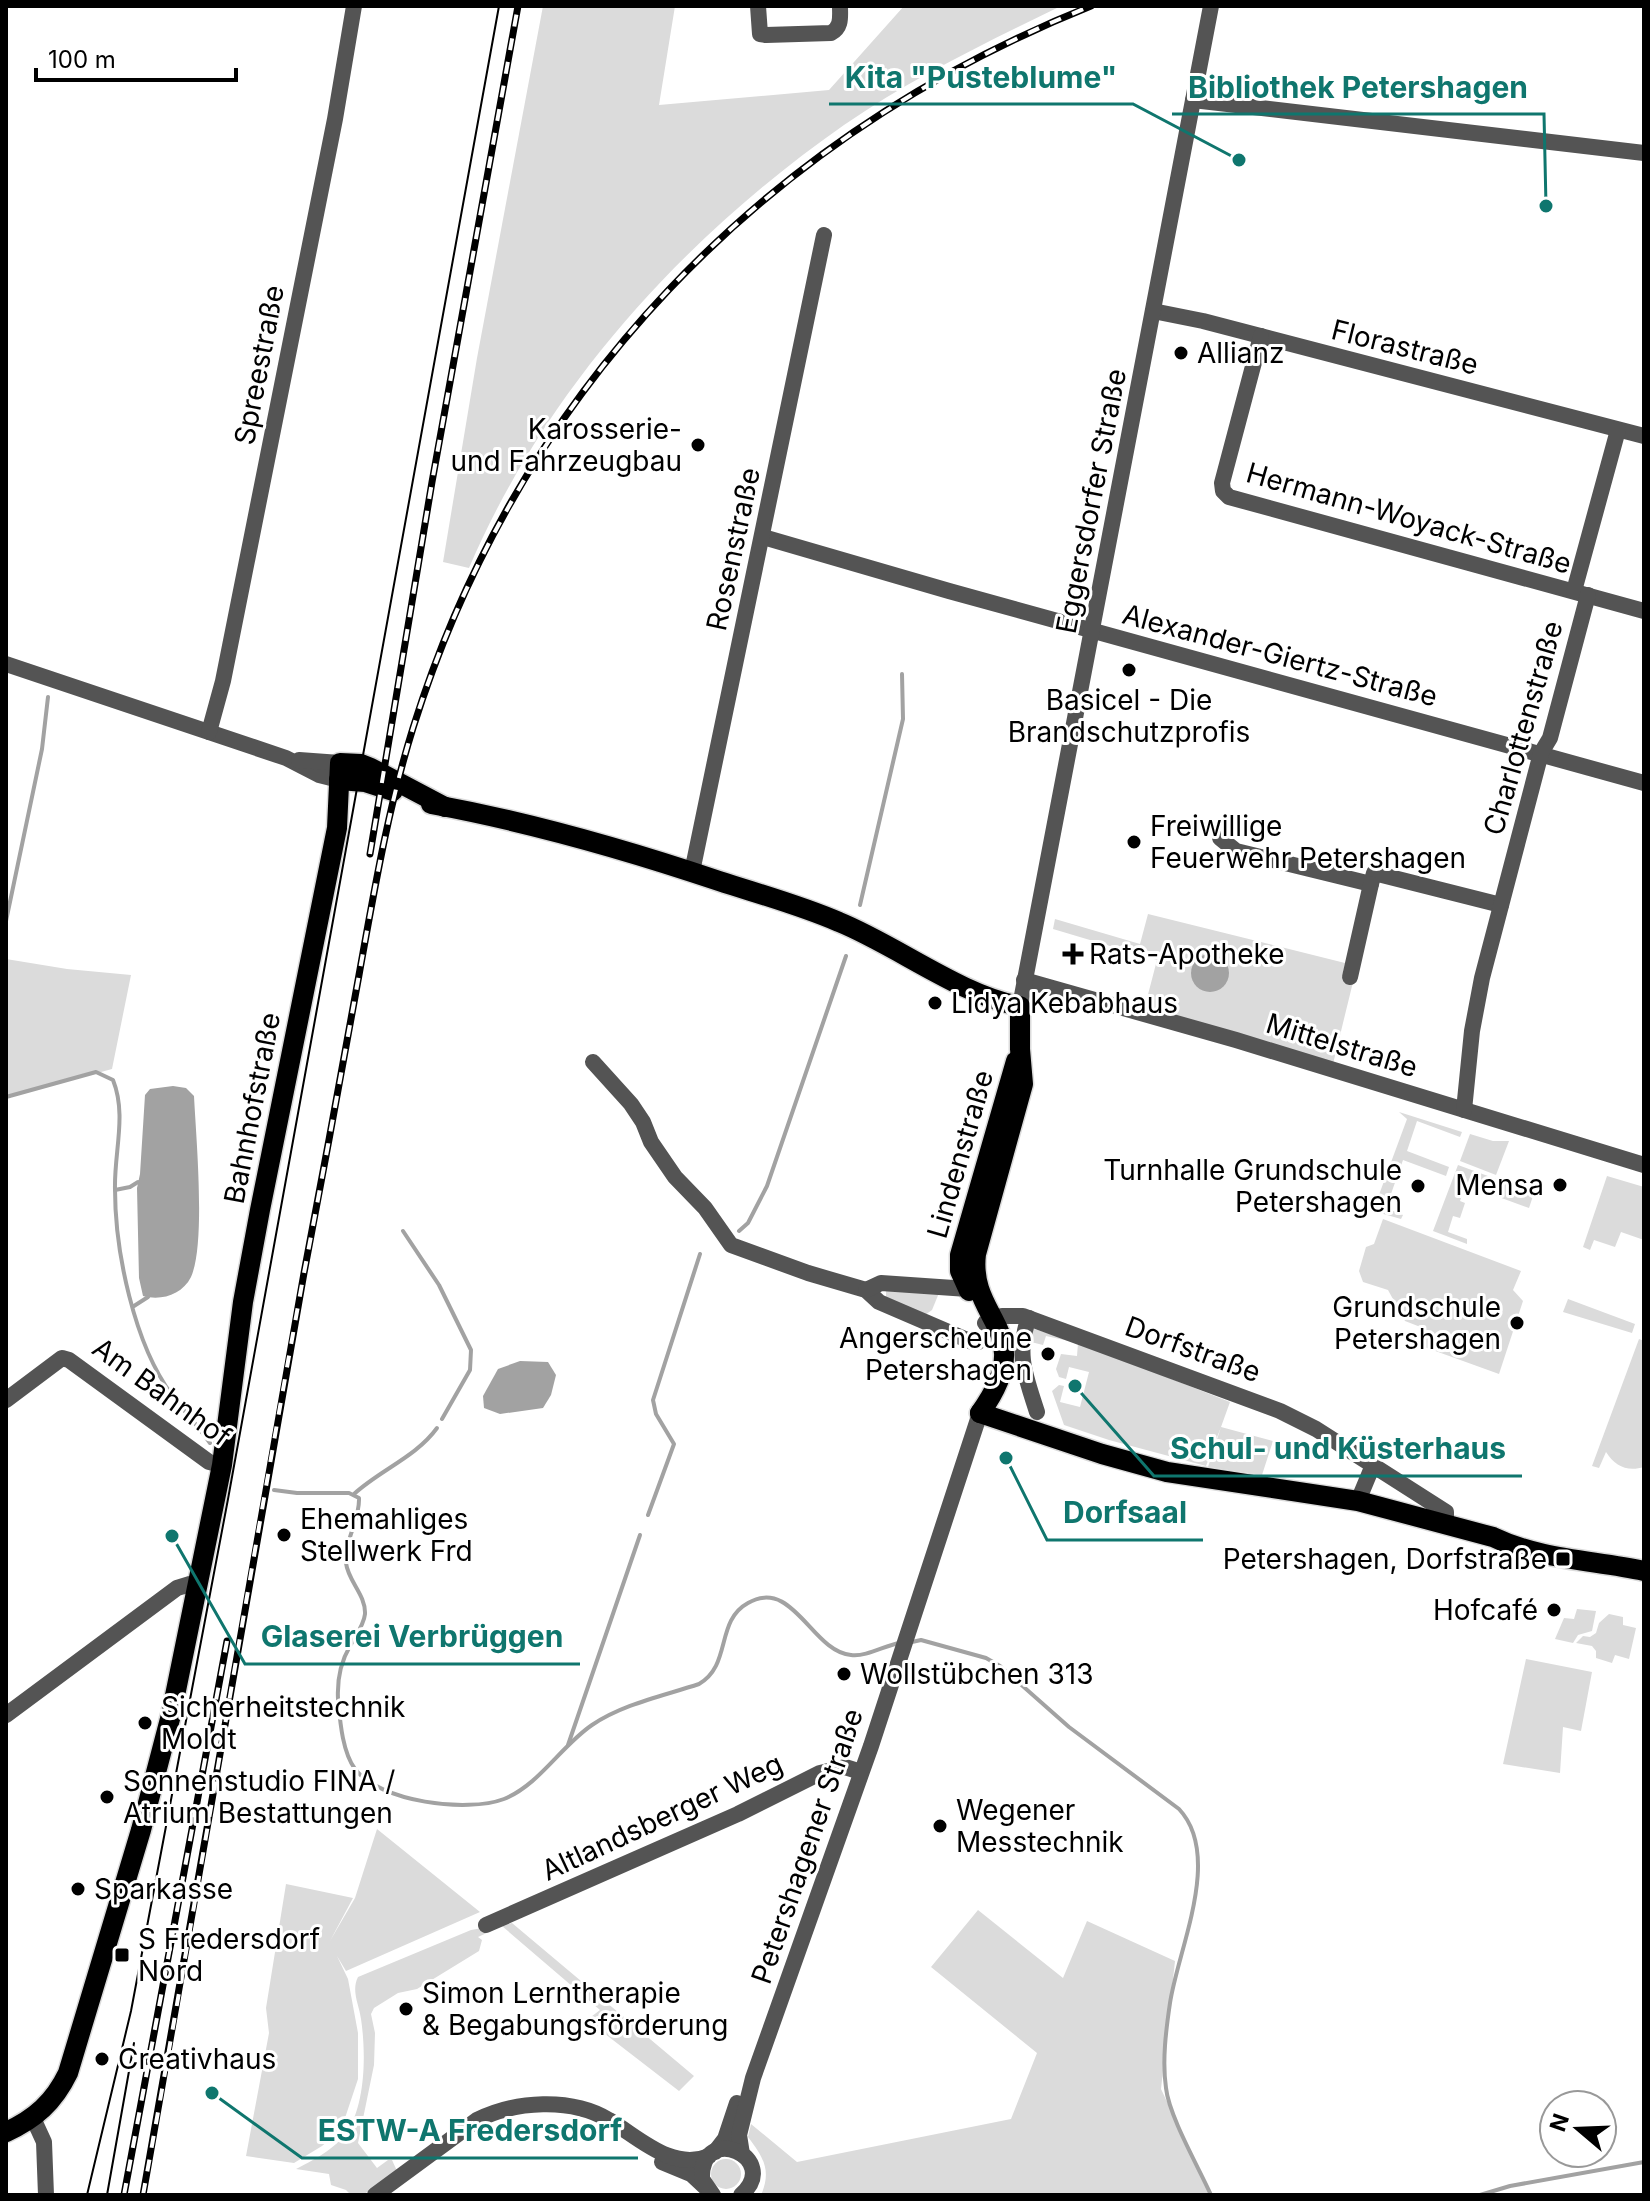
<svg xmlns="http://www.w3.org/2000/svg" width="1650" height="2201" viewBox="0 0 1650 2201" font-family="Inter,sans-serif">
<style>
.green{fill:#dbdbdb}
.water{fill:#a2a2a2}
.lines{fill:none;stroke-linecap:round;stroke-linejoin:round}
.stream{stroke:#a2a2a2;stroke-width:4}
.major-casing{stroke:#dbdbdb;stroke-width:23}
.minor{stroke:#545454;stroke-width:16}
.major{stroke:#000;stroke-width:20}
.tram{stroke:#000;stroke-width:2}
.rail-casing{stroke:#000;stroke-width:7}
.rail{stroke:#fff;stroke-width:4;stroke-dasharray:12;stroke-linecap:butt}
.poi-dot{fill:#000;stroke:#fff;stroke-width:3}
.labels{text-anchor:middle;dominant-baseline:central;stroke-width:6;stroke-linejoin:round;paint-order:stroke}
.street-label{font-size:28px;fill:#000;stroke:#fff}
.poi-label{font-size:28px;fill:#000;stroke:#fff;text-anchor:start}
.leader{fill:none;stroke:#0f766e;stroke-width:3}
.callout-dot{fill:#0f766e;stroke:#fff;stroke-width:3}
.callout-label{font-size:30px;text-anchor:middle;font-weight:bold;fill:#0f766e;stroke:#fff;stroke-width:6;stroke-linejoin:round;paint-order:stroke}
</style>
<rect width="100%" height="100%" fill="#fff"/>
<g class="green">
<path d="M543,6H675L659,105L829,90L904,6H1061C987,42 912,78 844,125C685,236 546,388 469,568L443,562L477,358Z"/>
<path d="M1148,914L1345,963L1342,977L1353,982L1333,1064L1145,1006L1157,960L1053,929L1055,919L1140,944Z"/>
<path d="M6,959L67,969L131,975L112,1069L6,1098Z"/>
<path d="M1399,1112L1462,1132L1460,1137L1417,1121L1407,1151L1449,1167L1446,1176L1403,1160L1386,1208L1403,1215L1401,1219L1373,1211L1407,1119Z"/>
<path d="M1470,1134L1493,1141H1509L1496,1175L1460,1161Z"/>
<path d="M1458,1165L1534,1193L1529,1208L1466,1185L1460,1201L1465,1203L1460,1218L1453,1216L1448,1232L1467,1239V1244L1433,1231Z"/>
<path d="M1607,1176L1644,1187V1240L1621,1232L1615,1247L1594,1240L1590,1250L1583,1247Z"/>
<path d="M1383,1219L1521,1271L1513,1290L1523,1301L1499,1374L1416,1344L1423,1328L1405,1321L1388,1290L1363,1282L1359,1271L1366,1247L1374,1244Z"/>
<path d="M886,1290L939,1293L932,1310L925,1315L886,1299Z"/>
<path d="M1568,1299L1635,1324L1632,1333L1563,1312Z"/>
<path d="M1031,1328L1083,1344L1230,1402L1221,1427L1273,1441L1262,1475L1208,1467L1221,1427L1206,1466L1109,1440L1064,1425L1052,1391L1059,1385L1064,1386L1060,1402L1080,1407L1089,1372L1069,1367L1066,1379L1059,1377L1056,1369L1061,1354L1077,1356L1078,1343L1046,1336L1043,1345L1031,1342Z"/>
<path d="M1639,1339L1644,1341V1467C1627,1472 1615,1466 1606,1452L1599,1468L1592,1466Z"/>
<path d="M1577,1609L1596,1611L1592,1631L1578,1635L1573,1643L1555,1639L1564,1618L1574,1619Z"/>
<path d="M1609,1614L1623,1617V1625L1636,1628L1629,1659L1615,1655L1612,1663L1596,1658V1651L1592,1646L1576,1643L1583,1636L1590,1637L1596,1633L1599,1623Z"/>
<path d="M1526,1659L1592,1672L1581,1731L1563,1727L1560,1773L1503,1764Z"/>
<path d="M377,1829L480,1912L346,1971L337,1956L348,1979L358,2033V2079L341,2130L322,2146L294,2163L246,2156L269,2033L266,2008L286,1884L353,1898L330,1941L355,1898Z"/>
<path d="M978,1910L1063,1978L1087,1921L1175,1961L1161,2089L1211,2195H761C772,2170 763,2157 748,2137L751,2124L797,2162L1011,2119L1037,2053L931,1967Z"/>
<path d="M512,1923L694,2076L679,2091L587,2020L600,2010L502,1926L478,1937L482,1940L479,1951L417,1989L398,1993L374,2008L371,2014L375,2033L374,2065L358,2143L377,2168L388,2160H392L397,2171L363,2195H351L346,2190L331,2185L329,2174L296,2169C312,2161 335,2149 346,2133C366,2105 366,2052 361,2019C359,2004 351,1991 358,1977L471,1930Z"/>
<circle cx="726" cy="2174" r="15"/>
</g>
<g class="water">
<circle cx="1210" cy="973" r="19"/>
<path d="M173,1086L186,1088L194,1096C196,1137 206,1243 191,1277C182,1295 161,1301 143,1296L139,1278L137,1188L140,1174L145,1095L150,1089Z"/>
<path d="M520,1361L548,1362L556,1375L551,1395L543,1408L500,1414L484,1408L483,1396L498,1369Z"/>
</g>
<g class="lines">
<g class="stream">
<path d="M860,905L903,719L902,674"/>
<path d="M6,921L42,749L48,697"/>
<path d="M6,1097L96,1072L113,1080C127,1115 114,1152 115,1189C115,1251 134,1344 172,1395C184,1411 198,1426 210,1443"/>
<path d="M115,1190L130,1187L138,1182"/>
<path d="M403,1231L439,1285L471,1350L470,1370L442,1419"/>
<path d="M739,1231L748,1223L767,1186L846,956"/>
<path d="M134,1306L148,1297"/>
<path d="M274,1490L297,1493H349L359,1498C360,1520 344,1541 346,1563C348,1581 366,1595 365,1614C364,1625 355,1637 350,1646C340,1663 337,1679 338,1699C340,1720 342,1751 355,1769C380,1802 467,1813 504,1799C539,1785 561,1746 592,1725C623,1704 663,1696 699,1684C732,1665 715,1621 748,1603C793,1577 812,1652 851,1655C866,1657 884,1646 899,1643"/>
<path d="M354,1494C380,1470 416,1457 437,1428"/>
<path d="M648,1515L674,1444L656,1414L653,1400L700,1254"/>
<path d="M912,1642L921,1640L986,1658L1000,1666L1069,1727L1179,1809C1223,1856 1178,1949 1170,2003C1166,2030 1162,2061 1166,2088C1169,2116 1199,2168 1211,2195"/>
<path d="M568,1745L640,1535"/>
<path d="M1480,2195L1510,2186L1644,2162"/>
</g>
<g class="major-casing">
<g id="major">
<path d="M339,780L365,782L393,791"/>
<path d="M431,804C529,822 624,849 719,881C759,894 800,905 839,922C896,945 962,996 1020,1006V1049L1023,1084L976,1254C968,1322 1040,1330 980,1413"/>
<path d="M969,1291L960,1271V1255L1016,1061"/>
<path d="M980,1413L1102,1454L1167,1472L1358,1501L1493,1537C1541,1560 1593,1560 1644,1571"/>
<path d="M6,2132C35,2119 54,2102 68,2073L141,1830L171,1715L222,1465L243,1302L260,1210L337,828L340,763L361,764L371,768L445,807"/>
</g>
</g>
<g class="minor">
<path d="M758,6L760,34L766,35L831,33C842,27 840,17 840,6"/>
<path d="M1193,100L1644,153"/>
<path d="M1153,311L1203,321L1644,436"/>
<path d="M1261,336L1222,483L1223,491L1229,497L1644,611"/>
<path d="M763,537L949,591L1644,783"/>
<path d="M1574,591L1618,430"/>
<path d="M6,664L286,758L319,775L339,780"/>
<path d="M209,732L223,681L335,119L354,6"/>
<path d="M299,760L340,763"/>
<path d="M1220,838L1236,851L1371,884L1374,873L1501,905"/>
<path d="M692,872L824,235"/>
<path d="M1350,977L1371,884"/>
<path d="M1024,980L1236,1040L1644,1165"/>
<path d="M1020,1006L1211,6"/>
<path d="M593,1062L631,1104L643,1122L651,1142L675,1177L705,1208L731,1245L808,1273L866,1290L879,1302L972,1342H978"/>
<path d="M1464,1110L1472,1031L1482,978L1541,753L1550,738L1588,595"/>
<path d="M866,1290L881,1283L968,1289L977,1285"/>
<path d="M1029,1318C1015,1353 1026,1377 1037,1412"/>
<path d="M985,1323L1002,1316H1023L1280,1411L1316,1429L1446,1512V1524"/>
<path d="M6,1400L62,1358L69,1360L209,1462L222,1465"/>
<path d="M1358,1501L1373,1465"/>
<path d="M6,1715L177,1588L190,1584L198,1585"/>
<path d="M486,1925L738,1814L820,1773L845,1767L861,1772"/>
<path d="M33,2118L44,2142L46,2195"/>
<path d="M715,2152L725,2139L737,2103"/>
<path d="M742,2154L739,2135L753,2078L871,1746L980,1413"/>
<path d="M662,2162L691,2174L706,2188"/>
<path d="M375,2195L477,2120C515,2101 571,2097 609,2120C637,2136 672,2172 709,2156"/>
<path d="M713,2195L702,2179C700,2121 783,2158 741,2195"/>
</g>
<use href="#major" class="major"/>
<g class="tram">
<path d="M87,2195L131,2011L228,1499L499,6"/>
<path d="M107,2195L134,2043"/>
</g>
<g class="rail-casing">
<g id="rail">
<path d="M370,854L432,482L518,6"/>
<path d="M124,2195L227,1641"/>
<path d="M143,2195C199,1888 248,1580 304,1273C323,1174 341,1074 359,975C374,892 388,808 413,728C519,390 764,137 1091,6"/>
</g>
</g>
<use href="#rail" class="rail"/>
</g>
<g class="poi-dot">
<circle cx="1181" cy="353" r="8"/>
<circle cx="698" cy="445" r="8"/>
<circle cx="1129" cy="670" r="8"/>
<circle cx="1134" cy="842" r="8"/>
<path d="M1069 942h8v8h8v8h-8v8h-8v-8h-8v-8h8z"/>
<circle cx="935" cy="1003" r="8"/>
<circle cx="1560" cy="1185" r="8"/>
<circle cx="1418" cy="1186" r="8"/>
<circle cx="1517" cy="1323" r="8"/>
<circle cx="1048" cy="1354" r="8"/>
<circle cx="284" cy="1535" r="8"/>
<rect x="1555" y="1551" width="16" height="16" rx="4"/>
<circle cx="1554" cy="1610" r="8"/>
<circle cx="844" cy="1674" r="8"/>
<circle cx="145" cy="1723" r="8"/>
<circle cx="107" cy="1797" r="8"/>
<circle cx="940" cy="1826" r="8"/>
<circle cx="78" cy="1889" r="8"/>
<rect x="114" y="1947" width="16" height="16" rx="4"/>
<circle cx="406" cy="2009" r="8"/>
<circle cx="102" cy="2059" r="8"/>
</g>
<g class="labels">
<g class="street-label">
<text transform="translate(1405 347) rotate(14)">Florastraße</text>
<text transform="translate(259 365) rotate(-79)">Spreestraße</text>
<text transform="translate(1091 501) rotate(-79)">Eggersdorfer Straße</text>
<text transform="translate(1409 518) rotate(16)">Hermann-Woyack-Straße</text>
<text transform="translate(733 549) rotate(-78)">Rosenstraße</text>
<text transform="translate(1280 655) rotate(15)">Alexander-Giertz-Straße</text>
<text transform="translate(1523 728) rotate(-74)">Charlottenstraße</text>
<text transform="translate(1342 1045) rotate(17)">Mittelstraße</text>
<text transform="translate(252 1108) rotate(-79)">Bahnhofstraße</text>
<text transform="translate(960 1154) rotate(-74)">Lindenstraße</text>
<text transform="translate(1193 1349) rotate(20)">Dorfstraße</text>
<text transform="translate(162 1392) rotate(36)">Am Bahnhof</text>
<text transform="translate(662 1817) rotate(-25)">Altlandsberger Weg</text>
<text transform="translate(807 1846) rotate(-71)">Petershagener Straße</text>
</g>
<g class="poi-label">
<text x="1197" y="353">Allianz</text>
<text x="682" y="429" text-anchor="end">Karosserie-<tspan x="682" dy="32">und Fahrzeugbau</tspan></text>
<text x="1129" y="700" text-anchor="middle">Basicel - Die<tspan x="1129" dy="32">Brandschutzprofis</tspan></text>
<text x="1150" y="826">Freiwillige<tspan x="1150" dy="32">Feuerwehr Petershagen</tspan></text>
<text x="1089" y="954">Rats-Apotheke</text>
<text x="951" y="1003">Lidya Kebabhaus</text>
<text x="1402" y="1170" text-anchor="end">Turnhalle Grundschule<tspan x="1402" dy="32">Petershagen</tspan></text>
<text x="1544" y="1185" text-anchor="end">Mensa</text>
<text x="1501" y="1307" text-anchor="end">Grundschule<tspan x="1501" dy="32">Petershagen</tspan></text>
<text x="1032" y="1338" text-anchor="end">Angerscheune<tspan x="1032" dy="32">Petershagen</tspan></text>
<text x="300" y="1519">Ehemahliges<tspan x="300" dy="32">Stellwerk Frd</tspan></text>
<text x="1547" y="1559" text-anchor="end">Petershagen, Dorfstraße</text>
<text x="1538" y="1610" text-anchor="end">Hofcafé</text>
<text x="860" y="1674">Wollstübchen 313</text>
<text x="161" y="1707">Sicherheitstechnik<tspan x="161" dy="32">Moldt</tspan></text>
<text x="123" y="1781">Sonnenstudio FINA /<tspan x="123" dy="32">Atrium Bestattungen</tspan></text>
<text x="956" y="1810">Wegener<tspan x="956" dy="32">Messtechnik</tspan></text>
<text x="94" y="1889">Sparkasse</text>
<text x="138" y="1939">S Fredersdorf<tspan x="138" dy="32">Nord</tspan></text>
<text x="422" y="1993">Simon Lerntherapie<tspan x="422" dy="32">&amp; Begabungsförderung</tspan></text>
<text x="118" y="2059">Creativhaus</text>
</g>
</g>
<path class="leader" d="M1239 160L1133 104H829M1546 206L1544 114H1172M1075 1386L1154 1476H1522M1006 1458L1047 1540H1203M172 1536L245 1664H580M212 2093L302 2158H638"/>
<g class="callout-dot">
<circle cx="1239" cy="160" r="8"/>
<circle cx="1546" cy="206" r="8"/>
<circle cx="1075" cy="1386" r="8"/>
<circle cx="1006" cy="1458" r="8"/>
<circle cx="172" cy="1536" r="8"/>
<circle cx="212" cy="2093" r="8"/>
</g>
<g class="callout-label">
<text x="981" y="88">Kita "Pusteblume"</text>
<text x="1358" y="98">Bibliothek Petershagen</text>
<text x="1338" y="1459">Schul- und Küsterhaus</text>
<text x="1125" y="1523">Dorfsaal</text>
<text x="412" y="1647">Glaserei Verbrüggen</text>
<text x="470" y="2141">ESTW-A Fredersdorf</text>
</g>
<rect width="1650" height="2201" fill="none" stroke="#000000" stroke-width="16"/>
<g transform="translate(1578 2129) rotate(289)"><circle r="38" fill="#ffffff" stroke="#999999" stroke-width="2"/>
<path d="M0-6L14 30L0 20L-14 30Z" fill="#000000"/>
<text y="-12" font-size="22" font-weight="bold" text-anchor="middle" fill="#000000">N</text>
</g>
<path d="M36 68v12h200v-12" fill="none" stroke="#000000" stroke-width="4"/>
<text x="48" y="68" font-size="24" fill="#000000" stroke="#ffffff" stroke-width="6" paint-order="stroke">100 m</text>
</svg>
